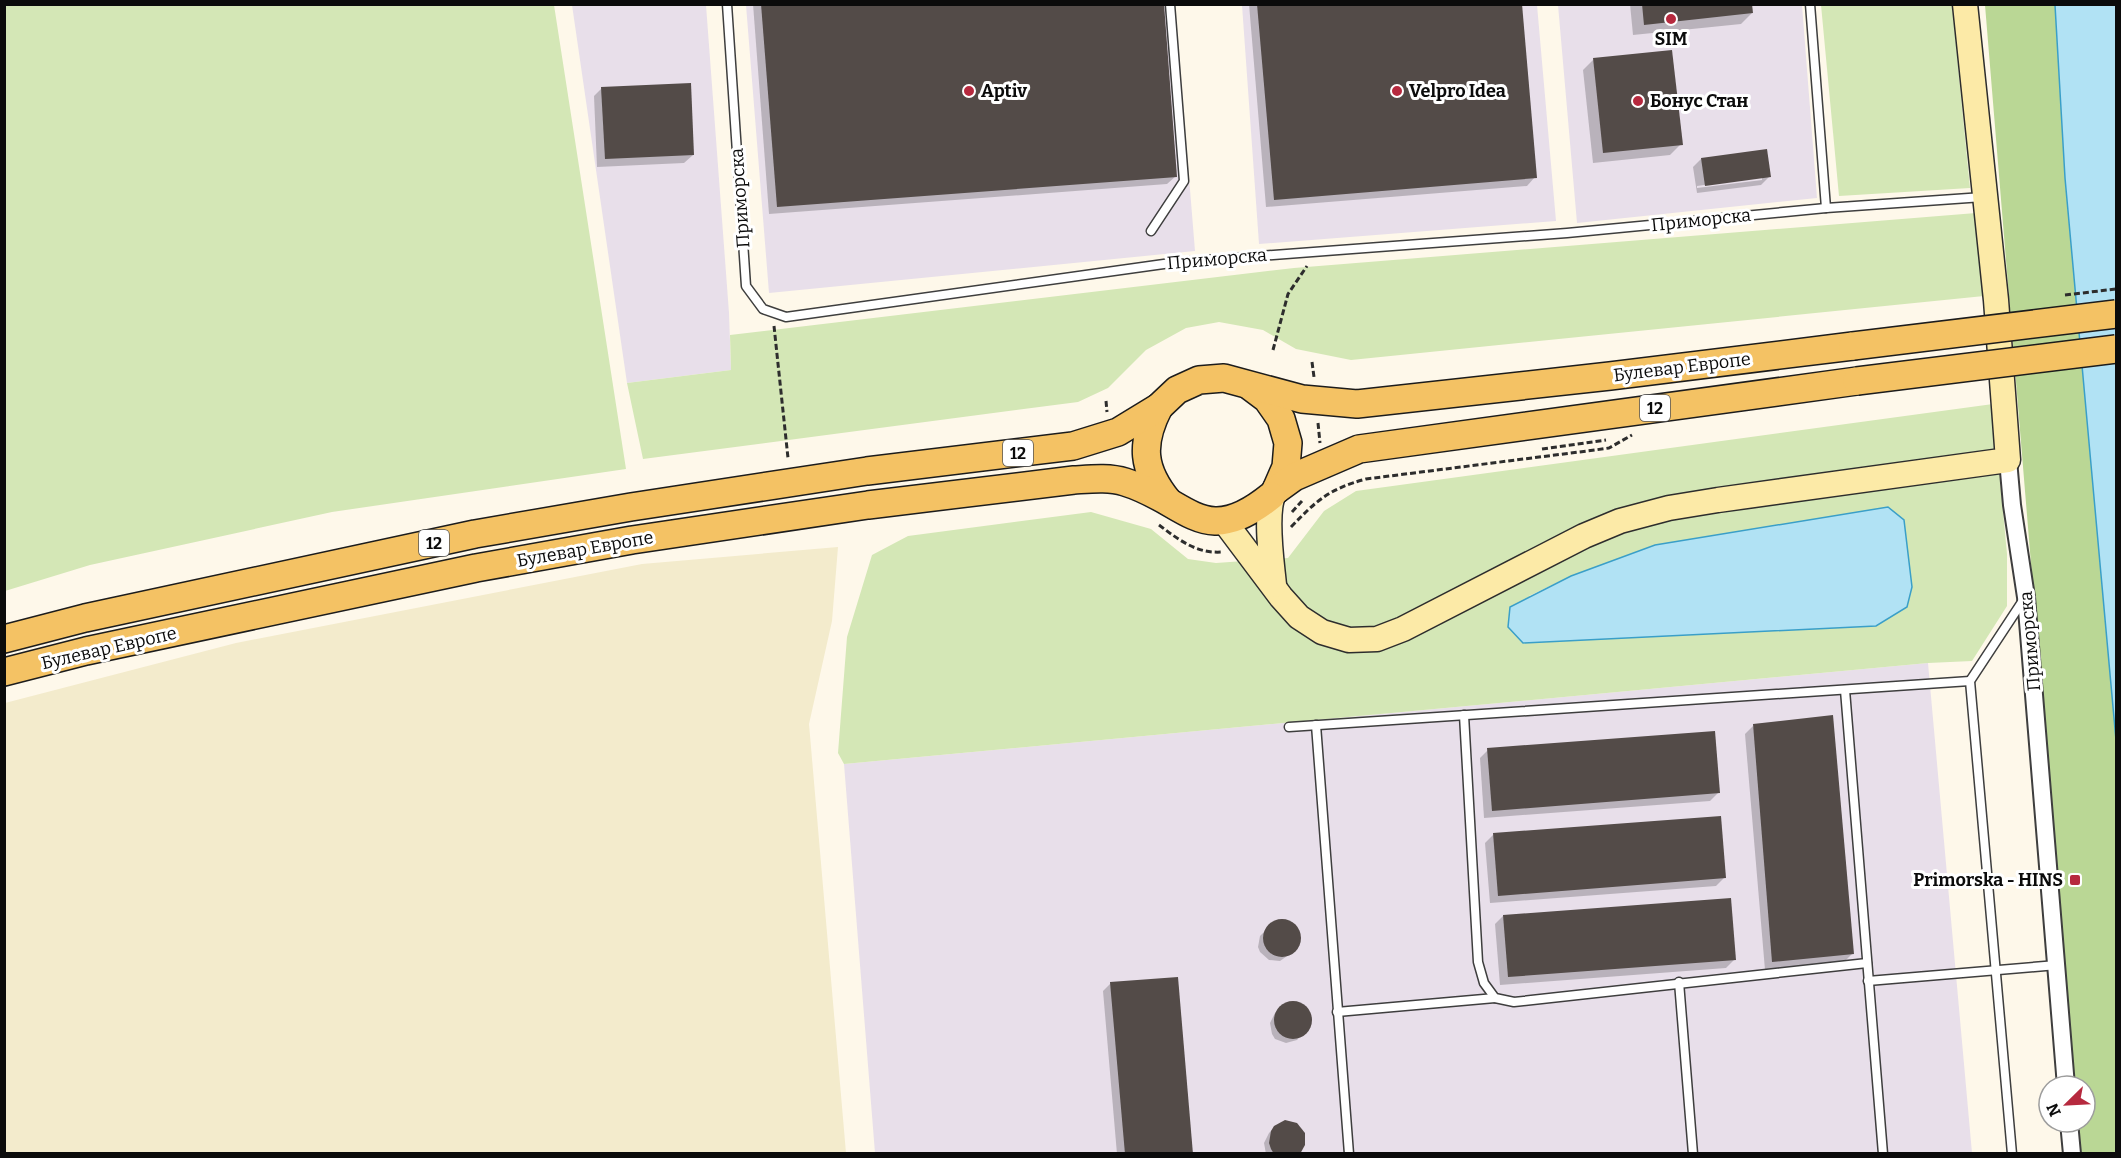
<svg xmlns="http://www.w3.org/2000/svg" width="2121" height="1158" viewBox="0 0 2121 1158" font-family="Bitter,serif">
<style>
.industrial{fill:#e8dfea}
.farmland{fill:#f3ebcc}
.green{fill:#d4e7b6;fill-rule:evenodd}
.forest{fill:#bad795}
.water{fill:#b1e2f4;stroke:#3a9fc8;stroke-width:1.5}
.shadow{fill:#0003;fill-rule:evenodd}
.building{fill:#534b48}
.lines{fill:none;stroke-linecap:round;stroke-linejoin:round}
.lane-casing{stroke:#3e3e3e;stroke-width:11}
.street-casing{stroke:#3e3e3e;stroke-width:20}
.secondary-casing{stroke:#2d2d2d;stroke-width:27}
.primary-casing{stroke:#1c1c1c;stroke-width:30}
.path{stroke:#2d2d2d;stroke-width:3;stroke-dasharray:6 3;stroke-linecap:butt}
.lane{stroke:#fff;stroke-width:8}
.street{stroke:#fff;stroke-width:16}
.secondary{stroke:#fceaa7;stroke-width:24}
.primary{stroke:#f4c264;stroke-width:27}
.primary-bridge-casing{stroke:#1c1c1c;stroke-width:30;stroke-linecap:butt}
.path-bridge{stroke:#2d2d2d;stroke-width:3;stroke-dasharray:6 3;stroke-linecap:butt}
.primary-bridge{stroke:#f4c264;stroke-width:27}
.poi-dot{fill:#b6293e;stroke:#fff;stroke-width:2}
.labels{text-anchor:middle;dominant-baseline:central;stroke-width:6;stroke-linejoin:round;paint-order:stroke}
.shield{fill:#fff;stroke:#545454;stroke-width:1.5}
.shield-label{font-size:16px;font-weight:bold;fill:#0b0b0b}
.poi-label{font-size:18px;font-weight:bold;fill:#0b0b0b;stroke:#fff;text-anchor:start}
.street-label{font-size:18px;fill:#0b0b0b;stroke:#fff}
</style>
<rect width="100%" height="100%" fill="#fef8ea"/>
<g class="industrial">
<path d="M572,5H706L729,313L731,370L627,383Z"/>
<path d="M746,5H1175L1195,251L769,293Z"/>
<path d="M1242,5H1537L1556,221L1259,244Z"/>
<path d="M1558,5H1802L1817,198L1577,223Z"/>
<path d="M1928,663L1972,1153H875L844,764Z"/>
</g>
<path class="farmland" d="M838,547L832,621L809,724L846,1153H5V703L236,643L642,564Z"/>
<g class="green">
<path d="M5,4L554,5L626,469L332,512L90,565L5,591Z"/>
<path d="M1821,5H1952L1970,188L1839,196Z"/>
<path d="M1976,213L1984,296L1351,360L1296,349L1263,330L1219,322L1186,328L1146,350L1108,388L1078,402L643,459L627,383L731,370L730,335L1294,268Z"/>
<path d="M1993,404L2007,554V606L1972,661L1928,663L844,764L838,753L847,637L872,555L908,536L1091,512L1151,529L1188,559L1216,563L1288,558L1324,511L1356,491ZM1655,545L1912,587L1907,606L1876,626L1529,596L1571,576Z"/>
</g>
<path class="forest" d="M1985,5H2055L2065,178L2116,740V1153H2079L2077,1122H2085V1086H2074Z"/>
<g class="water">
<path d="M2055,5H2116V740L2065,178Z"/>
<path d="M1888,507L1904,520L1912,587L1907,607L1876,626L1523,643L1508,627L1510,607L1571,576L1655,545Z"/>
</g>
<g class="shadow">
<path d="M753,4H1162L1176,176L1167,184L769,214Z"/>
<path d="M1249,4H1521L1535,177L1527,186L1266,207Z"/>
<path d="M1630,4H1751L1752,13L1741,24L1633,35Z"/>
<path d="M1593,60L1681,144L1670,155L1593,163L1583,70Z"/>
<path d="M602,88L693,155L684,163L597,167L594,96Z"/>
<path d="M1701,159L1769,177L1761,185L1697,193L1693,167ZM1762,177V180L1697,188V186Z"/>
<path d="M1753,726L1852,954L1844,962L1765,970L1745,734Z"/>
<path d="M1488,750L1718,793L1710,801L1484,818L1480,758Z"/>
<path d="M1493,835L1724,878L1716,886L1490,903L1485,843Z"/>
<path d="M1503,916L1734,960L1726,968L1500,985L1495,924Z"/>
<path d="M1286,921L1295,927L1298,932V944L1290,954L1280,961L1269,960L1260,952L1258,947L1260,936L1274,922Z"/>
<path d="M1111,983L1191,1154H1117L1103,991Z"/>
<path d="M1297,1003L1307,1009L1311,1020L1310,1025L1297,1040L1286,1043L1275,1039L1272,1034L1270,1023L1275,1013L1286,1004Z"/>
<path d="M1275,1127L1297,1154H1266L1264,1143L1269,1133Z"/>
</g>
<g class="building">
<path d="M761,4H1164L1177,177L777,207Z"/>
<path d="M1257,4H1522L1537,178L1274,200Z"/>
<path d="M1642,4H1752L1753,13L1644,25Z"/>
<path d="M1672,50L1683,145L1603,153L1593,58Z"/>
<path d="M691,83L694,155L605,159L601,87Z"/>
<path d="M1767,149L1771,177L1705,186L1701,158Z"/>
<path d="M1833,715L1854,954L1772,962L1753,724Z"/>
<path d="M1715,731L1720,793L1492,811L1487,748Z"/>
<path d="M1721,816L1726,878L1498,896L1493,833Z"/>
<path d="M1731,898L1736,960L1508,977L1503,915Z"/>
<circle cx="1282" cy="938" r="19"/>
<path d="M1178,977L1193,1154H1125L1110,982Z"/>
<circle cx="1293" cy="1020" r="19"/>
<path d="M1285,1120L1297,1123L1305,1133V1145L1300,1154H1274L1271,1149L1269,1143L1271,1131L1274,1126Z"/>
</g>
<g class="lines">
<g class="lane-casing">
<g id="lane">
<path d="M727,4L746,286L763,309L786,317L1178,262L1567,233L1826,208L1983,197"/>
<path d="M1810,4L1826,208"/>
<path d="M1151,231L1184,181L1170,4"/>
<path d="M1845,690L1883,1154"/>
<path d="M1464,715L1478,962L1484,983L1495,998L1514,1002L1867,963"/>
<path d="M1316,725L1349,1154"/>
<path d="M1289,727L1970,681"/>
<path d="M1868,981L2057,965"/>
<path d="M1679,982L1693,1154"/>
<path d="M1337,1012L1495,998"/>
<path d="M2012,1154L1970,681L2024,599"/>
</g>
</g>
<g class="street-casing">
<g id="street">
<path d="M2008,460L2012,505L2026,597L2066,1086"/>
<path d="M2069,1122L2072,1154"/>
</g>
</g>
<g class="secondary-casing">
<g id="secondary">
<path d="M1224,521L1281,597L1299,617L1322,632L1349,640L1377,639L1403,629L1584,536L1620,521L1669,508L1718,500L2008,460L1996,300L1965,4"/>
<path d="M1274,585C1272,563 1263,508 1276,490"/>
</g>
</g>
<g class="primary-casing">
<g id="primary">
<path d="M1251,387L1267,399L1281,419L1288,443L1286,467L1276,490"/>
<path d="M1159,407C1140,444 1142,469 1168,501"/>
<path d="M1276,490L1294,477L1359,449L1857,381"/>
<path d="M4,639L85,618L475,534L631,507L867,471L1073,446L1118,432L1159,407L1177,390L1199,380L1224,378L1302,399L1357,404L1610,376L1853,346"/>
<path d="M4,672L86,651L476,568L632,540L868,505L1074,480C1091,479 1109,477 1125,482C1188,501 1203,551 1271,496"/>
</g>
</g>
<g class="path">
<path d="M774,326L788,458"/>
<path d="M1273,350L1288,294L1307,266"/>
<path d="M1312,362L1314,377"/>
<path d="M1106,401L1107,412"/>
<path d="M1318,423L1320,443"/>
<path d="M1542,449L1606,440"/>
<path d="M1292,512L1302,501"/>
<path d="M1159,525C1178,539 1196,554 1222,552"/>
<path d="M1291,527C1317,500 1329,489 1366,479L1595,450L1609,448L1632,435"/>
</g>
<use href="#lane" class="lane"/>
<use href="#street" class="street"/>
<use href="#secondary" class="secondary"/>
<use href="#primary" class="primary"/>
<g class="primary-bridge-casing">
<g id="primary-bridge">
<path d="M1853,346L2116,314"/>
<path d="M1857,381L2116,349"/>
</g>
</g>
<path class="path-bridge" d="M2065,295L2116,289"/>
<use href="#primary-bridge" class="primary-bridge"/>
</g>
<g class="poi-dot">
<circle cx="1671" cy="19" r="6"/>
<circle cx="969" cy="91" r="6"/>
<circle cx="1397" cy="91" r="6"/>
<circle cx="1638" cy="101" r="6"/>
<rect x="2069" y="874" width="12" height="12" rx="3"/>
</g>
<g class="labels">
<g class="shield">
<rect x="1640" y="395" width="30" height="26" rx="4.5"/>
<rect x="1003" y="440" width="30" height="26" rx="4.5"/>
<rect x="419" y="530" width="30" height="26" rx="4.5"/>
</g>
<g class="shield-label">
<text x="1655" y="408">12</text>
<text x="1018" y="453">12</text>
<text x="434" y="543">12</text>
</g>
<g class="poi-label">
<text x="1671" y="39" text-anchor="middle">SIM</text>
<text x="981" y="91">Aptiv</text>
<text x="1409" y="91">Velpro Idea</text>
<text x="1650" y="101">Бонус Стан</text>
<text x="2063" y="880" text-anchor="end">Primorska - HINS</text>
</g>
<g class="street-label">
<text transform="translate(740 198) rotate(-94)">Приморска</text>
<text transform="translate(1701 220) rotate(-6)">Приморска</text>
<text transform="translate(1217 259) rotate(-5)">Приморска</text>
<text transform="translate(1682 367) rotate(-7)">Булевар Европе</text>
<text transform="translate(585 549) rotate(-10)">Булевар Европе</text>
<text transform="translate(2030 641) rotate(-95)">Приморска</text>
<text transform="translate(109 648) rotate(-13)">Булевар Европе</text>
</g>
</g>
<rect width="2121" height="1158" fill="none" stroke="#0b0b0b" stroke-width="12"/>
<g transform="translate(2067 1104) rotate(246)"><circle r="28" fill="#ffffff" stroke="#9d9d9d" stroke-width="1.5"/>
<path d="M0-4.5L10 22L0 15L-10 22Z" fill="#b6293e"/>
<text y="-9" font-size="16" font-weight="bold" text-anchor="middle" fill="#0b0b0b">N</text>
</g>
</svg>
